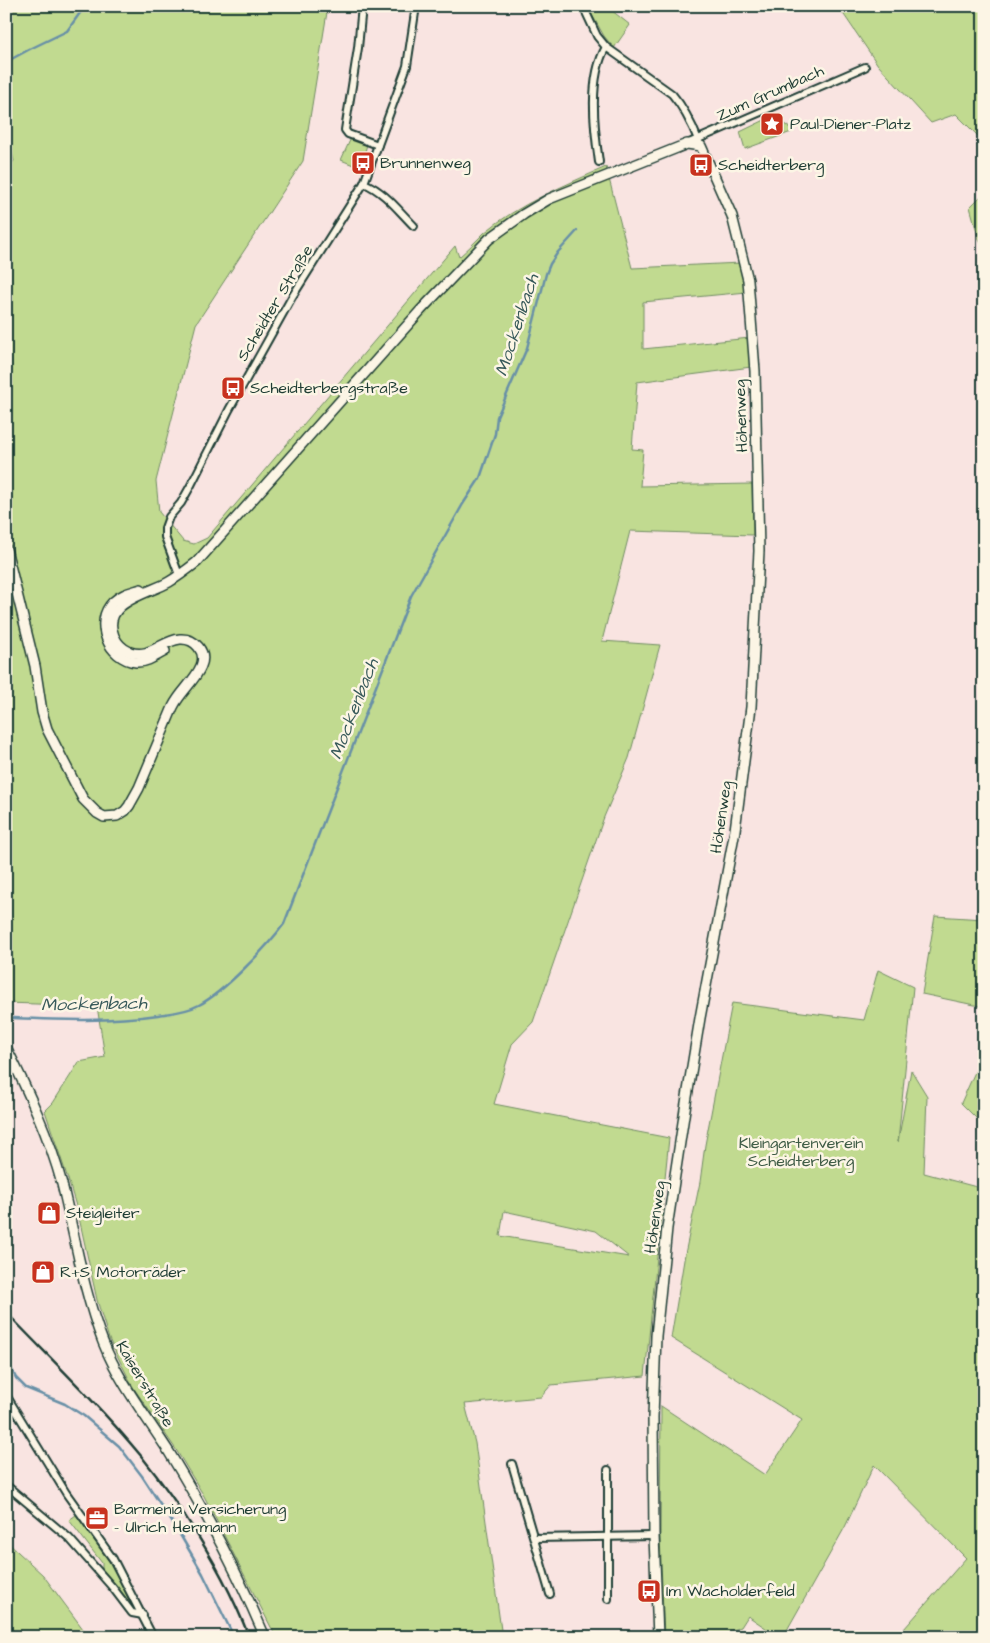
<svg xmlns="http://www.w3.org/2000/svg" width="990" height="1643" viewBox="0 0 990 1643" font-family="'Architects Daughter',sans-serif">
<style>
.green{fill:#c1da90;stroke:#708c62;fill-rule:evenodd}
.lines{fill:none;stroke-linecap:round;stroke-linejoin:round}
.stream{stroke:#6890a7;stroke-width:2.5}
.street-casing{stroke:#1f3d34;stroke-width:10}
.secondary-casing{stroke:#1f3d34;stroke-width:12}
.street{stroke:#fcf5e5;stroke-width:6}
.secondary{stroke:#fcf5e5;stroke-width:9}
.rail{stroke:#1f3d34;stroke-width:2.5}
.labels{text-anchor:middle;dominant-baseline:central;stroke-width:5;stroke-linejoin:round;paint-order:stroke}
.street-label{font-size:16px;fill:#1f3d34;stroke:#fcf5e5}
.poi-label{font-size:16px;fill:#1f3d34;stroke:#fcf5e5;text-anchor:start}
.park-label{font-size:16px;fill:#3f5c46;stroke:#fcf5e5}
.water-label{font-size:18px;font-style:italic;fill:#37595a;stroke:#fcf5e5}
</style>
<rect width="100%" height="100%" fill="#f9e4e1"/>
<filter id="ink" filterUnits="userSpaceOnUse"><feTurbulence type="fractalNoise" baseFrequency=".02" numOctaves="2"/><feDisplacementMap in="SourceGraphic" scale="10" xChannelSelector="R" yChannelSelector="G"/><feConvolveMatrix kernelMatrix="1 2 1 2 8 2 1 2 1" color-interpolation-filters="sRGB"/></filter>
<g filter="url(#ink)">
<g class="green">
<path d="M6,6H328L303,161L196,324L156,481L159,512L183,541L194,544L207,538L455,246L459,257C468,249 476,241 484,233C517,205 567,184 606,167L632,268L741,263L747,292L643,302V349L750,338L751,367L637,382L632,449L643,450L640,486L752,484L753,535L630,531L602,641L660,645L629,758L604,817L533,1022L512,1044L494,1104L669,1138L645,1376L551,1385L541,1397L465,1404L475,1443L502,1637H276L204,1496L175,1448L133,1387L109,1339L97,1300L78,1213L68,1179L45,1111L53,1103L79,1062L105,1057L97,1006L6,1003V170L14,161L6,129ZM504,1211L596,1231L629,1257L500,1236Z"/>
<path d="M606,6L630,25L614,48L604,36L591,13Z"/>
<path d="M838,6H984V142L956,114L931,123L878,65Z"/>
<path d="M773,116L794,131L745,149L740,132Z"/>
<path d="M351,138L367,144L361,168L341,160Z"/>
<path d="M984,193V247L979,239L970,207Z"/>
<path d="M935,916L984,919V1007L922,994Z"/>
<path d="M878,970L913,987L898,1142L911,1070L927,1096L924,1173L984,1189V1637H897L966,1558L874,1465L845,1527L783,1637H779L748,1616L741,1627L717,1637H664L660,1535L661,1406L765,1475L802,1420L671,1338L685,1254L700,1182L705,1145L732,1003L864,1020Z"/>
<path d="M984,1052V1126L961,1103Z"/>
<path d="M76,1515L114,1568L133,1608H131L102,1569V1563L69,1520Z"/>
<path d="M6,1541L43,1575L89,1637H6Z"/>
</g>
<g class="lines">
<g class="stream">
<path d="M6,62L30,49L67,31L85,6"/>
<path d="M13,1018C61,1020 110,1022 158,1015C171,1013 186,1012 199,1005C224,992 267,947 284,924L411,596L463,504L480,478L495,434L497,417L527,348L546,274L550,264L558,252L577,231"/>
<path d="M6,1358L16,1378L26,1388L65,1404L84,1416L119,1446L142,1476L178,1531L203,1574L234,1637"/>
</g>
<g class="street-casing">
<g id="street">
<path d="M362,6L358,48L345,130L348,134L378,145"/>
<path d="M583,6L597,36L606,47L672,94C684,108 692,124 699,142"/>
<path d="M689,143L865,67"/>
<path d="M599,162C594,128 588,78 606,47"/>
<path d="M364,183C385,192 398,210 414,226"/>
<path d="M179,575L165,537V528L169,517L181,503L190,487L229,410L292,297L364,183L407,66L416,6"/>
<path d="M6,1395L66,1493L113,1559L153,1637"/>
<path d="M512,1464L550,1594"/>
<path d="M6,1485L69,1538L113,1588L132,1613L143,1615"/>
<path d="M534,1538L654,1536"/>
<path d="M608,1599V1470"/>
</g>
</g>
<g class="secondary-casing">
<g id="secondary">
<path d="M6,549L35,666L42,712L47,729L83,799L97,813L104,817L117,816L125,811L129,806L139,788L173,707C180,692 195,681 201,666C207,652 195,638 180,639C161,641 150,659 130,652C123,649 117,643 114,636C100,602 148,594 169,582C179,576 188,569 197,562L421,310L489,239L524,214L549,199L687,144L701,146L732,216L748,280L755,371L759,551L751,707L735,830L700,1018L685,1109L667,1228L656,1336L653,1417L654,1536L658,1637"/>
<path d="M141,589C132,592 121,594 113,602C93,622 108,659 136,662C146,663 156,656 165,651"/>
<path d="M6,1047C28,1091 49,1136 62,1184C75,1236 83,1291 103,1342C119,1382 146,1416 169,1452C205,1511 238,1573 265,1637"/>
</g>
</g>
<use href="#street" class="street"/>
<use href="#secondary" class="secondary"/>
<path class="rail" d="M6,1312C52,1360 100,1406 142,1457C185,1511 224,1572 249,1637"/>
</g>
</g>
<defs>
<g id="sight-square" transform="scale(1.25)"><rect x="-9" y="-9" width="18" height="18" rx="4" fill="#c8321e" stroke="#fcf5e5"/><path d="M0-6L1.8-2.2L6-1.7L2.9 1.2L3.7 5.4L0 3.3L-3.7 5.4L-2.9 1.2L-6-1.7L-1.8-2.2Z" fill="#fff"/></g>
<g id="bus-square" transform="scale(1.25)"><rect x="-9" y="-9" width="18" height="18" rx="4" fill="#c8321e" stroke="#fcf5e5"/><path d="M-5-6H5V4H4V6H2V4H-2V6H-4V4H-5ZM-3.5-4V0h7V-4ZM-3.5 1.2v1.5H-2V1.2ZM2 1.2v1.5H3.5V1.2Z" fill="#fff"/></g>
<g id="shop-square" transform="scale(1.25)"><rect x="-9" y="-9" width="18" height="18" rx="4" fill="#c8321e" stroke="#fcf5e5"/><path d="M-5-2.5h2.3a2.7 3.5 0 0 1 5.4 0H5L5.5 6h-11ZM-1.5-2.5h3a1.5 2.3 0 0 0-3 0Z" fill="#fff"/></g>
<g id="office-square" transform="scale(1.25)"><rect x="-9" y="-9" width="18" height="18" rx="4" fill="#c8321e" stroke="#fcf5e5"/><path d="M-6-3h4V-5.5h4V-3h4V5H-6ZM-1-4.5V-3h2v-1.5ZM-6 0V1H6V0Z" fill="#fff"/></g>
</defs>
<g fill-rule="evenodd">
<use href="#sight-square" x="772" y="124"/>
<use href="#bus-square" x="363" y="163"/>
<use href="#bus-square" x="701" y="165"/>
<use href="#bus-square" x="233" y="388"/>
<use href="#shop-square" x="49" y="1213"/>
<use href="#shop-square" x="43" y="1272"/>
<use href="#office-square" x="97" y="1518"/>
<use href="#bus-square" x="649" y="1591"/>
</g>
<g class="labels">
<g class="street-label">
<text transform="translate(770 93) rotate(-24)">Zum Grumbach</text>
<text transform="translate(275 303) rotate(-59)">Scheidter Straße</text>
<text transform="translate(741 416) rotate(-92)">Höhenweg</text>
<text transform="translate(721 817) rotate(-82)">Höhenweg</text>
<text transform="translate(655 1217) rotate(-82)">Höhenweg</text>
<text transform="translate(145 1384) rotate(59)">Kaiserstraße</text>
</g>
<g class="poi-label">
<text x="790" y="124">Paul-Diener-Platz</text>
<text x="380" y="163">Brunnenweg</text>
<text x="718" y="165">Scheidterberg</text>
<text x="250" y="388">Scheidterbergstraße</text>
<text x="66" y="1213">Steigleiter</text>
<text x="60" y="1272">R+S Motorräder</text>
<text x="114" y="1509">Barmenia Versicherung<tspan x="114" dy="18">- Ulrich Hermann</tspan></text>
<text x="666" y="1591">Im Wacholderfeld</text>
</g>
<g class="park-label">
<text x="801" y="1143">Kleingartenverein<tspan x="801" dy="18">Scheidterberg</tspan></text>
</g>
<g class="water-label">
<text transform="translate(517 325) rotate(-72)">Mockenbach</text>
<text transform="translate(354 709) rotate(-69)">Mockenbach</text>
<text transform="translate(94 1004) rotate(-1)">Mockenbach</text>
</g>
</g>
<rect width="990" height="1643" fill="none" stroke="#fcf5e5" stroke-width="25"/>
<rect x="12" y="12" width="965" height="1618" fill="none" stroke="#1f3d34" stroke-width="2" filter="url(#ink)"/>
</svg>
